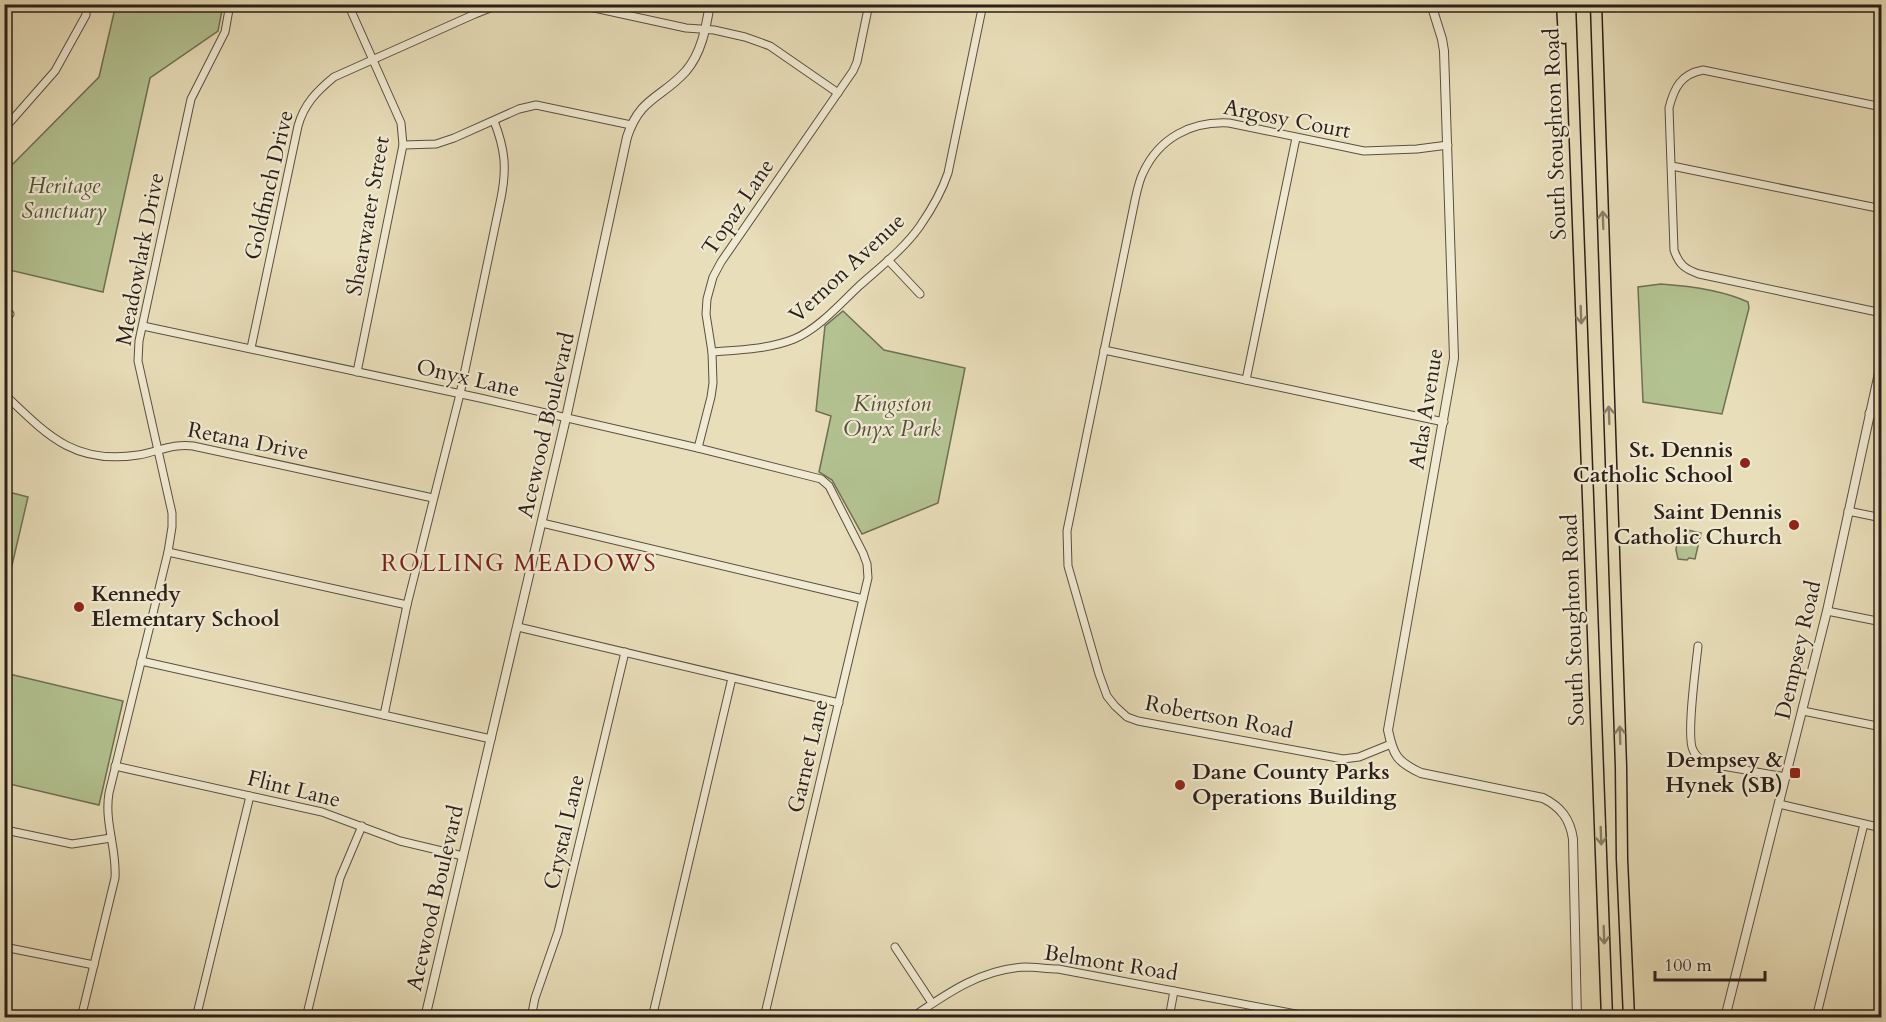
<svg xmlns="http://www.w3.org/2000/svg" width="1886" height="1022" viewBox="0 0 1886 1022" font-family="Cardo,serif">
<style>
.green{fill:#b3c291;stroke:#6f7054;stroke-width:1.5}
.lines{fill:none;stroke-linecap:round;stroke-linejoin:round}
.minor-casing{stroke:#5a4f40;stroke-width:9}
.tertiary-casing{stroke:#5a4f40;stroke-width:10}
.primary-casing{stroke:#2b1f18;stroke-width:13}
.minor{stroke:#f0ead2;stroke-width:7}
.tertiary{stroke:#f0ead2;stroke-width:8}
.primary{stroke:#e8deb9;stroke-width:10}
.oneway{stroke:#8a7e68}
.poi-dot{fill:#8f2418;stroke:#f0ead2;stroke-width:2}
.labels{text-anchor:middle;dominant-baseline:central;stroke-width:4.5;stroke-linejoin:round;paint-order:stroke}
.street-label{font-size:22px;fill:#2b1f18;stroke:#f0ead2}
.park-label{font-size:22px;font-style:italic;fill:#54503c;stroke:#f0ead2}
.poi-label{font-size:22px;font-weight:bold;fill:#2b1f18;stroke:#f0ead2;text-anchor:end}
.neighbourhood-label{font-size:24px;letter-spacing:1.5px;fill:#7a1f14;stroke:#f0ead2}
</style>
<rect width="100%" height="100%" fill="#e8deb9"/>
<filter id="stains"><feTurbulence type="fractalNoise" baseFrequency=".00333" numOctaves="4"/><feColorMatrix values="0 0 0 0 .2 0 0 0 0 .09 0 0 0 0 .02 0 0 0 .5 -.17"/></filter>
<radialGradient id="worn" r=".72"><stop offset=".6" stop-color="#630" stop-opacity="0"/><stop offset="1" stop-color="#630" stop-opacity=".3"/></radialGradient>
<g class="green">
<path d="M116,4L223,5L218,31L150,78L103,292L5,269L4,173L99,77Z"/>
<path d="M1661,284C1690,286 1722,290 1748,302L1749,308L1722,414L1643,402L1638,287Z"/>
<path d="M843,311L884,350L965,368L938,503L862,534L832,480L819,472L831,416L816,411L825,326Z"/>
<path d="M5,491L28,497L5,595L4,491Z"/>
<path d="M1679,528L1701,533L1695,559L1689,558L1687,560L1678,559L1676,550Z"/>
<path d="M5,673L123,701L99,805L5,783Z"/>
</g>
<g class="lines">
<g class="minor-casing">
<g id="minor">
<path d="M348,4L401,123L403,145L357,372"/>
<path d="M576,4L686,28L714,30L745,37L770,46L838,93"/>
<path d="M1882,107L1703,70C1681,74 1674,88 1669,108L1674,250C1679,265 1685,269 1699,274L1882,313"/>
<path d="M4,129L55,71L86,15V4"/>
<path d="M403,145L436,144L454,138L519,109L536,105L631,125"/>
<path d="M1672,166L1882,209"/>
<path d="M888,260L920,294"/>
<path d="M4,317L10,314"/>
<path d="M143,326L480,398L698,448L821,479L829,486L863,553L867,564L868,578L764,1018"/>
<path d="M251,348L298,126C304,104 317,91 334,77L475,14L500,4"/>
<path d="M1104,350L1444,422"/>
<path d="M712,352C739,350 769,349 794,339C818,329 839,305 858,287C879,268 904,249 920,226C931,210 942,191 948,173L983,4"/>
<path d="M1246,380L1296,138"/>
<path d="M4,394C47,435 74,465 138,455C157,452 174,443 193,446L433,498"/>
<path d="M1869,413L1882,416"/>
<path d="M698,448L711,397L713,383L712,352L706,314L707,299L713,277L721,262L853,71L857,62L869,4"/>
<path d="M1848,511L1882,518"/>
<path d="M542,523L863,599"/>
<path d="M168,552L407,605"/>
<path d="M1827,611L1882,622"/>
<path d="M518,627L839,703"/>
<path d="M1698,646C1696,666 1686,736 1693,750C1696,757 1704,762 1711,764L1786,777"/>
<path d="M141,661L491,739"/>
<path d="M1803,711L1882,727"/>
<path d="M384,715L407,605L460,394L501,198C507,168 505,149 494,121"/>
<path d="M1391,744L1359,757L1343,759L1138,721L1127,717L1115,706L1107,696L1099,674L1068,566L1067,531L1135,200C1137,191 1139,181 1143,173C1159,138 1191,121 1229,123L1364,151L1417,149L1448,145"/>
<path d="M115,766L322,812L400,841L463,856"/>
<path d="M1779,804L1882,828"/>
<path d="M10,831L72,844L111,838"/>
<path d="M4,947L94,965"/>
<path d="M895,947L932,1003"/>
<path d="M532,1015L544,1018"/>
<path d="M81,1018L115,878C117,849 104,822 109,793L168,552L172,527V513L138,361L139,341L191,99L225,32L230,4"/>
<path d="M196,1018L250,796"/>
<path d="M306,1018L340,878L362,826"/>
<path d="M531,1018L535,998L558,932L625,652"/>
<path d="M652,1018L732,678"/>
<path d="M911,1018C946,994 981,969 1025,967C1036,967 1047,969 1058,969L1317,1018"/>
<path d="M1169,1018L1174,991"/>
<path d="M1816,1018L1864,824"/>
</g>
</g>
<g class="tertiary-casing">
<g id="tertiary">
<path d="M1431,4L1442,39L1444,51L1454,358L1388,730C1393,755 1397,762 1421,773L1543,798C1561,807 1570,819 1573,839L1577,1018"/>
<path d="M425,1018L566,418L627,137C640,97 662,98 686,71C702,52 706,27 710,4"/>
<path d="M1725,1018L1827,611L1882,359"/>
</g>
</g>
<g class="primary-casing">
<g id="primary">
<path d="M1562,4L1564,38"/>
<path d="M1570,4L1607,1018"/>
<path d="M1596,4L1621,767L1622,859L1629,1018"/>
</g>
</g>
<use href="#minor" class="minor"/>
<use href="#tertiary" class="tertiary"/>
<use href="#primary" class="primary"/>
</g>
<defs><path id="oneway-shaft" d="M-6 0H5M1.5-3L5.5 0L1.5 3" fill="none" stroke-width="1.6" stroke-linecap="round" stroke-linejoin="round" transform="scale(1.5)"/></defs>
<g class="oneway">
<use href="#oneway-shaft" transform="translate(1603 220) rotate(-92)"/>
<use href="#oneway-shaft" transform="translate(1581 315) rotate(88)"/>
<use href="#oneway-shaft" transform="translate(1609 415) rotate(-92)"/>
<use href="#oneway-shaft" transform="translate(1620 735) rotate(-92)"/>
<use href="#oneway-shaft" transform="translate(1601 836) rotate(88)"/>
<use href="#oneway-shaft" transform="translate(1604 935) rotate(88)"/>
</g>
<g class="poi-dot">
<circle cx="1745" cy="463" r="6"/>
<circle cx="1794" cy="525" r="6"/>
<circle cx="79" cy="607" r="6"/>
<rect x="1789" y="767" width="12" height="12" rx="3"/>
<circle cx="1180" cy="785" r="6"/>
</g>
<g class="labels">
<g class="street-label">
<text transform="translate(1287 119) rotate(11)">Argosy Court</text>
<text transform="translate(1555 134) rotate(-92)">South Stoughton Road</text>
<text transform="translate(269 185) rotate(-77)">Goldfinch Drive</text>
<text transform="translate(738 207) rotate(-56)">Topaz Lane</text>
<text transform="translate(368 216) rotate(-80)">Shearwater Street</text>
<text transform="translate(140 259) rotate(-79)">Meadowlark Drive</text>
<text transform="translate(847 268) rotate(-43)">Vernon Avenue</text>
<text transform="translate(468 378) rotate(13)">Onyx Lane</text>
<text transform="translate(1426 409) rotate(-81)">Atlas Avenue</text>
<text transform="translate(546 425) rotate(-77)">Acewood Boulevard</text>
<text transform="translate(248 441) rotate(11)">Retana Drive</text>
<text transform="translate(1573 620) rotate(-92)">South Stoughton Road</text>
<text transform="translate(1798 650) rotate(-77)">Dempsey Road</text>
<text transform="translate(1219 717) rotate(11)">Robertson Road</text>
<text transform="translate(808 756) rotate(-77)">Garnet Lane</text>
<text transform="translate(294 789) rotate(14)">Flint Lane</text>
<text transform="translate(564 832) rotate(-77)">Crystal Lane</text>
<text transform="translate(435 898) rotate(-77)">Acewood Boulevard</text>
<text transform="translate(1111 963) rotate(9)">Belmont Road</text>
</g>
<g class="park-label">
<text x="64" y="186">Heritage<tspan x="64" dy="25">Sanctuary</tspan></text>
<text x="892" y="404">Kingston<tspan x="892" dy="25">Onyx Park</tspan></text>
</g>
<g class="poi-label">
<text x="1733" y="450">St. Dennis<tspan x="1733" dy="25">Catholic School</tspan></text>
<text x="1782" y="512">Saint Dennis<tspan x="1782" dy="25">Catholic Church</tspan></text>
<text x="91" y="594" text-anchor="start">Kennedy<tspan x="91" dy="25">Elementary School</tspan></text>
<text x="1783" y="760">Dempsey &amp;<tspan x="1783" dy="25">Hynek (SB)</tspan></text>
<text x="1192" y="772" text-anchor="start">Dane County Parks<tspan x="1192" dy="25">Operations Building</tspan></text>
</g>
<g class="neighbourhood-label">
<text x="519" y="563">ROLLING MEADOWS</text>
</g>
</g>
<rect width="1886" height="1022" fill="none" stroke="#e8deb9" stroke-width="24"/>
<rect x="6" y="6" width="1874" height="1010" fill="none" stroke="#2b1f18" stroke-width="3"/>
<rect x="12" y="12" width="1862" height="998" fill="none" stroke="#2b1f18" stroke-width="1.5"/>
<path d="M1655 971v9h110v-9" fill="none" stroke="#2b1f18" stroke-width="3"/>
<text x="1664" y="971" font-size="18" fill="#2b1f18" stroke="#f0ead2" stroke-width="4.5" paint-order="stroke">100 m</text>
<rect width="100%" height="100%" filter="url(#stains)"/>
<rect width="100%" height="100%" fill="url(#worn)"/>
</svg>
